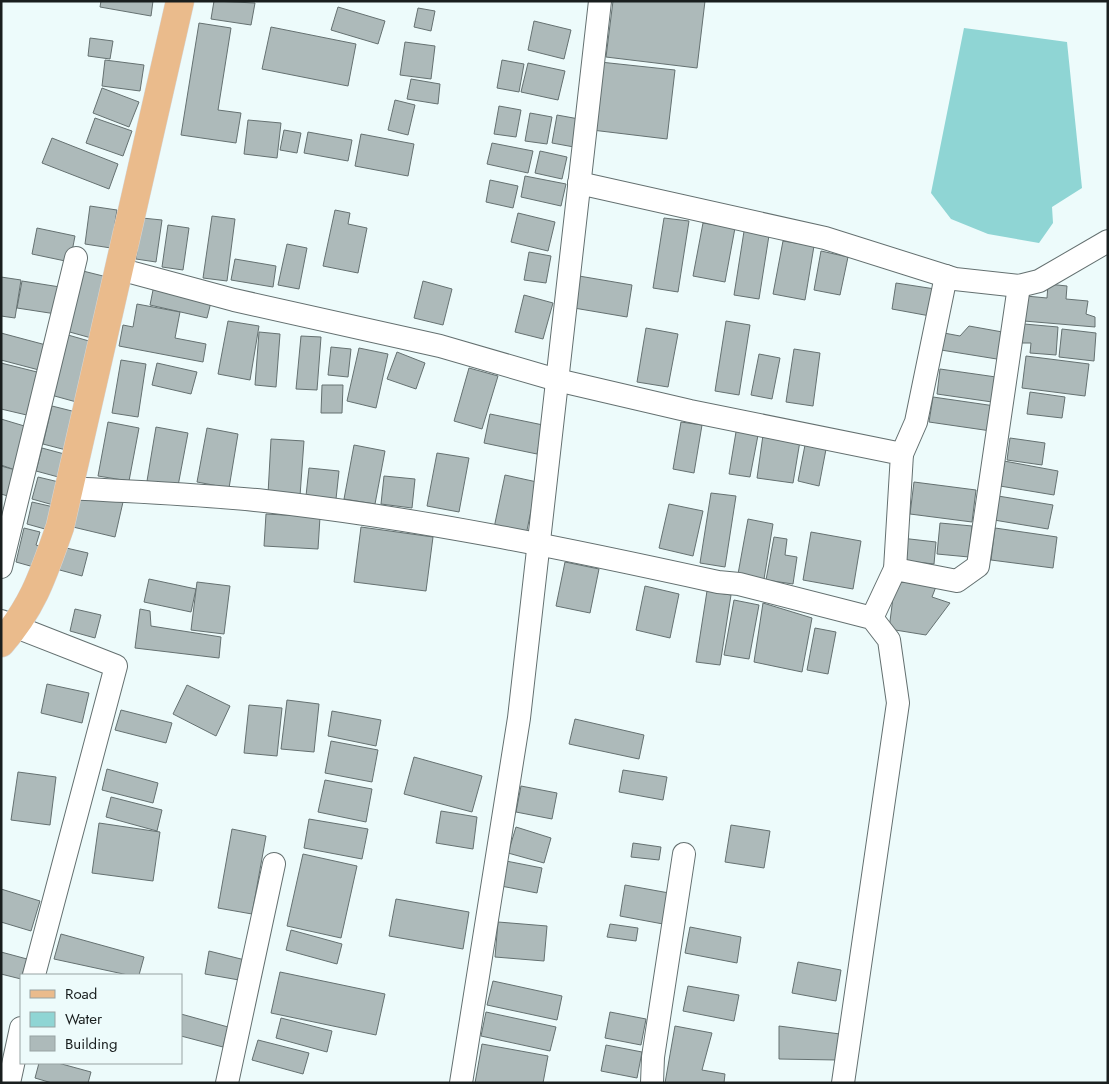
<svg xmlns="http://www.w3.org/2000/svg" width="1109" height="1084" viewBox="0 0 1109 1084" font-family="Jost,sans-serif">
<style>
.water{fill:#8fd5d4}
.building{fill:#adbaba;stroke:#657171}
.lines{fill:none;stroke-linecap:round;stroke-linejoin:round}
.minor-casing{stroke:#647070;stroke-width:24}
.primary-casing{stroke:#d6d6d6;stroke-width:29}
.minor{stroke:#fff;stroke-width:22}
.primary{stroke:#eabb8c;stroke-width:28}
</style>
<rect width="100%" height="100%" fill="#edfbfb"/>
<path class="water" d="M964,28L1067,42L1082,188L1052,207L1053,223L1039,243L988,234L951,219L931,193Z"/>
<g class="building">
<path d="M101,1H153L151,16L100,7Z"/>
<path d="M214,1L255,3L251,25L211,19Z"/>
<path d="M613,1H705L697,68L606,57Z"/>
<path d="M338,7L385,21L378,44L331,30Z"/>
<path d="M418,8L435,11L431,31L414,27Z"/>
<path d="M534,21L571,30L564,59L528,50Z"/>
<path d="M199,23L231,28L218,110L241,113L236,143L181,135Z"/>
<path d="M271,27L356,44L348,86L262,69Z"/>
<path d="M90,38L113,41L110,59L88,56Z"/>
<path d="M405,42L435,46L431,79L400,75Z"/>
<path d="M105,60L144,65L140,91L102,86Z"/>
<path d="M502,60L524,64L519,92L497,88Z"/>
<path d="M600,62L675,70L667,139L592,130Z"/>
<path d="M528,63L565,71L558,100L521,92Z"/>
<path d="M411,79L440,84L438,104L407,99Z"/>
<path d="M102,88L139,102L129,127L93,113Z"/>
<path d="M395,100L415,105L408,135L388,130Z"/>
<path d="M499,106L521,110L516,137L494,134Z"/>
<path d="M530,113L552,117L547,144L525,141Z"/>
<path d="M557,115L579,119L574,147L552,143Z"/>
<path d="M95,118L132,131L123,156L86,143Z"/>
<path d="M248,120L281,123L277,158L244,154Z"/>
<path d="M284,130L301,133L297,153L280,150Z"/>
<path d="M308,132L352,140L348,161L304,153Z"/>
<path d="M361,134L414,144L408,176L355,166Z"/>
<path d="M52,138L118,164L109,189L42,163Z"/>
<path d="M492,143L533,151L528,173L487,164Z"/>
<path d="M540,151L567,157L562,179L535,173Z"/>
<path d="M525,176L566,184L561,206L521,197Z"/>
<path d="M490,180L518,186L513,208L486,202Z"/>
<path d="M90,206L117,210L111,248L85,244Z"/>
<path d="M335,210L350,213L348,224L367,228L358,273L323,266Z"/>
<path d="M518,213L555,222L548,251L511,242Z"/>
<path d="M212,216L235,219L227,281L203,278Z"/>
<path d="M142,218L162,220L156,262L136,259Z"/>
<path d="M664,218L689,221L678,292L653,288Z"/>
<path d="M703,223L735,228L725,282L693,276Z"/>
<path d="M168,225L189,228L183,270L162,267Z"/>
<path d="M745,225L770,229L759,299L734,295Z"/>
<path d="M37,228L75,236L70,262L32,254Z"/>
<path d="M783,241L814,246L805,300L773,294Z"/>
<path d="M287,244L307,248L299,289L278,285Z"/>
<path d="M821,251L848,257L840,295L814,290Z"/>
<path d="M529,252L551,256L546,283L524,280Z"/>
<path d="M235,259L276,266L273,287L231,280Z"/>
<path d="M83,271L111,278L95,339L66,331Z"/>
<path d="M579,276L632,285L627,317L574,308Z"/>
<path d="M1,277L21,280L15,318L1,316Z"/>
<path d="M22,281L60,287L56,314L17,308Z"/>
<path d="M423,281L452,289L443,325L414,318Z"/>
<path d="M896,283L935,289L930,316L892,309Z"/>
<path d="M1048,284L1067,286L1066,299L1088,301L1086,314L1095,317V327L1024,321L1026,296L1047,298Z"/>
<path d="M154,285L212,298L207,318L150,305Z"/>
<path d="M524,295L553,303L543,339L515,332Z"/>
<path d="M137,304L180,312L175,338L206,344L203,362L119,346L123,325L133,327Z"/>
<path d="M228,321L259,326L250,380L218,374Z"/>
<path d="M726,321L750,325L739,395L715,391Z"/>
<path d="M1024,324L1058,327L1056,355L1030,353L1031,343H1022Z"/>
<path d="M969,326L1008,333L1003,360L941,350L944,333L960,336Z"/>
<path d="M646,328L678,334L668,387L637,382Z"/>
<path d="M1062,329L1096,333L1094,361L1059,357Z"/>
<path d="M259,332L280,334L276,387L255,385Z"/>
<path d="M1,333L46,345L39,370L1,360Z"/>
<path d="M68,335L96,343L80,403L51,395Z"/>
<path d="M301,336L321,337L317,390L296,389Z"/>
<path d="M331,347L351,349L348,377L328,375Z"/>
<path d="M359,348L388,354L376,408L347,401Z"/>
<path d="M794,349L820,353L813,406L786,402Z"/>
<path d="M397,352L425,363L416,389L387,379Z"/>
<path d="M759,354L780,358L772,399L751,395Z"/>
<path d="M1026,356L1089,364L1085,396L1022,388Z"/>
<path d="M121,360L146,364L138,417L112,413Z"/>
<path d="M1,363L41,373L31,416L1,409Z"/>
<path d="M157,363L197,372L191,394L152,385Z"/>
<path d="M469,368L498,376L482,429L454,421Z"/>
<path d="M940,369L1003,378L999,403L937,394Z"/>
<path d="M322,385H343L342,413H321Z"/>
<path d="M1030,392L1065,397L1062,418L1027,414Z"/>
<path d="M933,397L995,406L991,431L929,422Z"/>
<path d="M52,406L80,413L70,451L43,444Z"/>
<path d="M490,414L543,425L537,454L484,443Z"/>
<path d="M1,419L31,428L18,471L1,465Z"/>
<path d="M108,422L139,428L129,481L98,476Z"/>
<path d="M681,422L702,425L694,473L673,469Z"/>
<path d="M737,426L759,430L750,477L729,474Z"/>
<path d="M156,427L188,433L178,486L147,481Z"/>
<path d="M207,428L238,434L229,488L197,482Z"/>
<path d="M763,435L800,441L793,483L757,478Z"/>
<path d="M1010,438L1045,443L1042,465L1007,460Z"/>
<path d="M271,439L304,441L300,496L268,494Z"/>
<path d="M806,440L827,444L819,486L798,481Z"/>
<path d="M354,445L385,451L375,504L344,499Z"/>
<path d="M42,448L68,455L62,478L36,471Z"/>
<path d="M437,453L469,458L459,512L427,506Z"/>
<path d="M1004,461L1058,471L1054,495L1000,486Z"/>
<path d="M1,466L19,471L11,497L1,494Z"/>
<path d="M309,468L339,471L336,499L306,496Z"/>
<path d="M505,475L537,482L526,535L494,528Z"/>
<path d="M384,476L415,479L412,508L381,504Z"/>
<path d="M38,477L63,483L57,506L32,499Z"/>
<path d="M914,482L976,490L972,522L910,514Z"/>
<path d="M81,492L123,502L115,537L73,527Z"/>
<path d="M711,493L736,496L725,567L700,563Z"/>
<path d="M998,496L1053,505L1048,529L994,520Z"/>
<path d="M32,502L58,508L52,531L27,524Z"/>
<path d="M669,504L703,511L693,556L659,548Z"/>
<path d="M266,514L320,517L318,549L264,546Z"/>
<path d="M748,519L773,524L764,579L738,574Z"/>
<path d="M940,523L972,526L969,557L937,554Z"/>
<path d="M361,527L433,537L426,591L354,582Z"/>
<path d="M24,528L40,532L36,545L46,548L41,569L16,562Z"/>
<path d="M995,528L1057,537L1053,568L991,560Z"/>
<path d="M811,532L861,541L853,589L803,580Z"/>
<path d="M774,537L787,539L785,555L797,557L793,584L766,580Z"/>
<path d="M901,538L936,542L934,564L899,560Z"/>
<path d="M62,547L88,553L82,576L56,569Z"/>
<path d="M565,562L599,569L590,613L556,606Z"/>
<path d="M149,579L196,589L191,612L144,602Z"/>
<path d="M197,582L230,586L224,634L191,630Z"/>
<path d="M895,582L937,584L932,597L950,603L926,635L889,629Z"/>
<path d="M645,586L679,594L670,638L636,630Z"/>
<path d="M707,591L731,595L720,665L696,662Z"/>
<path d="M734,600L759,605L749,659L724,655Z"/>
<path d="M763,603L812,618L802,672L754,662Z"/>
<path d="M75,609L101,615L95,638L70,631Z"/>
<path d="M140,609L150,611L151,626L221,637L219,658L135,648Z"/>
<path d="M815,628L836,632L828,674L807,670Z"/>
<path d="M47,684L89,693L82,723L41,713Z"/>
<path d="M187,685L230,706L216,736L173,714Z"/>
<path d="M287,700L319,704L314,752L281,749Z"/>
<path d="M249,705L282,708L277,756L244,753Z"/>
<path d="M121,710L172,723L166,743L115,730Z"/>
<path d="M332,711L381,720L376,746L328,736Z"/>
<path d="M575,719L644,735L639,759L569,744Z"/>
<path d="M331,741L378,750L372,782L325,773Z"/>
<path d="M414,757L482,776L472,812L404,794Z"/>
<path d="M107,769L158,783L153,803L102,790Z"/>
<path d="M623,770L667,777L663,800L619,792Z"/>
<path d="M18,772L56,777L50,825L11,820Z"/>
<path d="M325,780L372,789L366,822L318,812Z"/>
<path d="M521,786L557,793L552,819L516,812Z"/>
<path d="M111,797L162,810L157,831L106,817Z"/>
<path d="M441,811L477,817L473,849L436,843Z"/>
<path d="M309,819L368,829L362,859L304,848Z"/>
<path d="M99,823L160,832L153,881L92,873Z"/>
<path d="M731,825L770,831L764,868L725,862Z"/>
<path d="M516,827L551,838L544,863L508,853Z"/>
<path d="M232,829L266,836L252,914L218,908Z"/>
<path d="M633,843L661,847L659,860L631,857Z"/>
<path d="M303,854L357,866L341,938L287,926Z"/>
<path d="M506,861L542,868L537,893L501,886Z"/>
<path d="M625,885L669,893L663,924L620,916Z"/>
<path d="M1,889L40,901L31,931L1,922Z"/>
<path d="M396,899L469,912L463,949L389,936Z"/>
<path d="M498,922L547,926L544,961L495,957Z"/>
<path d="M610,924L638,928L636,941L607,937Z"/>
<path d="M690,927L741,937L737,963L685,953Z"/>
<path d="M291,930L342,944L337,964L286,950Z"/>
<path d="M61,934L144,957L139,975H128L54,959Z"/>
<path d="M209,951L245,960L239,980L205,974Z"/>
<path d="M1,952L27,959L21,979L1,974Z"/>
<path d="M798,962L841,970L836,1001L792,993Z"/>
<path d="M280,972L385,994L376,1035L271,1013Z"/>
<path d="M493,981L562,996L557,1020L487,1005Z"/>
<path d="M688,986L739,995L734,1021L683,1011Z"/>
<path d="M486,1012L556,1027L550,1051L481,1036Z"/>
<path d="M610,1012L646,1019L641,1045L605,1038Z"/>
<path d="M181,1014L228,1027L223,1047L181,1036Z"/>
<path d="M281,1018L332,1031L327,1052L276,1038Z"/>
<path d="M675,1026L712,1033L702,1070L725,1074L724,1083H665Z"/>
<path d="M779,1026L840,1034L837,1060L779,1059Z"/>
<path d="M258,1040L309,1053L303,1074L252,1060Z"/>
<path d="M482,1044L548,1056L543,1083H475Z"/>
<path d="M606,1045L642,1052L637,1078L601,1071Z"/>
<path d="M39,1063H58L91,1072L88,1083H52L35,1078Z"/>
</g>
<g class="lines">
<g class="minor-casing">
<g id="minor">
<path d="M579,183L825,238L955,279L1019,286L1039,281L1108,241"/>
<path d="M119,269L234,300L440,346L557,380L690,411L902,454L895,569L872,618"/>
<path d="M902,454L916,422L946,276"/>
<path d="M69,488C134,492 200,494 265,501C418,518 568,549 718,582L739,584L872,618L889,640L898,703L843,1083"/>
<path d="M1,567L76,258"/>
<path d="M895,569L957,581L978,566L1019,286"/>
<path d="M1,621L116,666L34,975"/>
<path d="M9,1083L21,1028"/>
<path d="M227,1083L274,864"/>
<path d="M461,1083L519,718L600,1"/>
<path d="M652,1083L653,1057L684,854"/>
</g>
</g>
<g class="primary-casing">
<path id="primary" d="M1,643C34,606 44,572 60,527L180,1"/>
</g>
<use href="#minor" class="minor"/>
<use href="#primary" class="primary"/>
</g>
<rect width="1109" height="1084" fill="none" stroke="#191e1e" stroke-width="5"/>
<rect x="20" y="974" width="162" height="90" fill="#edfbfb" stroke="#98a3a3"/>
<rect x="30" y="990" width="25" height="8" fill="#eabb8c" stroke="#98a3a3"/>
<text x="65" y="999" font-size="15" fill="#191e1e">Road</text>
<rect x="30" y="1012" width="25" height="15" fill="#8fd5d4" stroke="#98a3a3"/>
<text x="65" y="1024" font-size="15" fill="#191e1e">Water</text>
<rect x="30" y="1036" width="25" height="15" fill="#adbaba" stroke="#98a3a3"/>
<text x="65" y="1049" font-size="15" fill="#191e1e">Building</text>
</svg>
